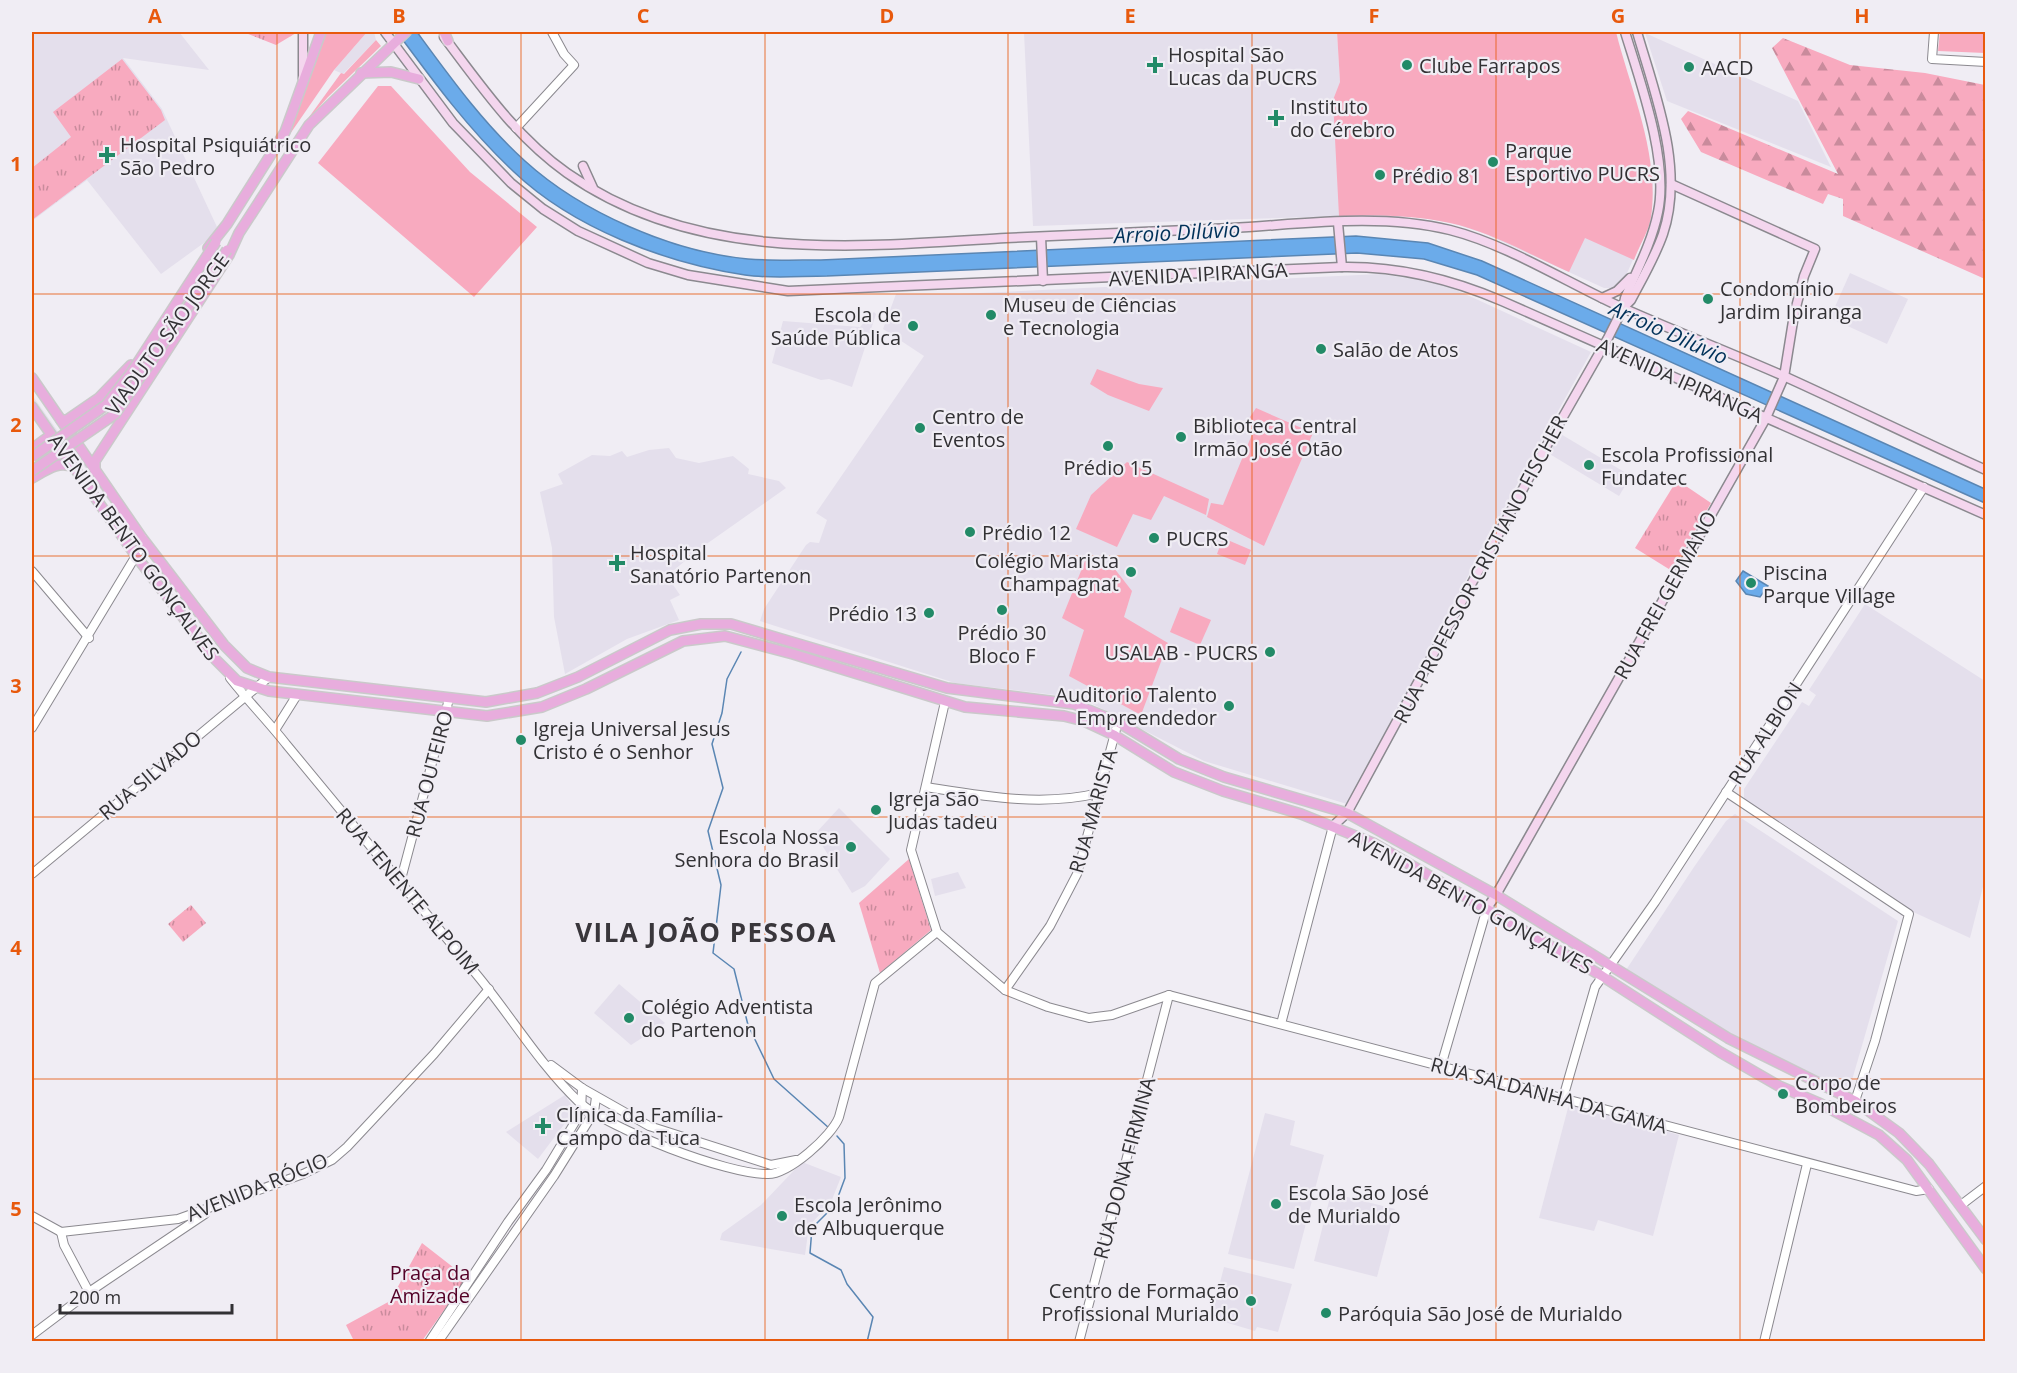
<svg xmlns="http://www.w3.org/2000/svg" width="2017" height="1373" viewBox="0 0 2017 1373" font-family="'Open Sans',sans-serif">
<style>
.built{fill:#e4dfec}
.green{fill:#f8aabf}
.forest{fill:url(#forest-firs)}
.park{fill:url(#park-tufts)}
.water{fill:#6babea;stroke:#5a86b3;stroke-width:1.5}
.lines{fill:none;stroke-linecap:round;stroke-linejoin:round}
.stream{stroke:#5a86b3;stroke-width:1.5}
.tertiary-casing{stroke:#8b898f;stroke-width:10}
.secondary-casing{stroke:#8b898f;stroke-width:11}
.primary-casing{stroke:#cac9ca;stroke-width:12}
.tertiary{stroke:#fff;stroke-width:8}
.secondary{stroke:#f4d6ee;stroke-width:8}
.primary{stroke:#e8addd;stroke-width:9}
.primary-bridge-casing{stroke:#cac9ca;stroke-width:12;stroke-linecap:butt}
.primary-bridge{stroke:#e8addd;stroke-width:9}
.grid{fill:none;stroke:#e8590c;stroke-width:1.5;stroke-opacity:0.55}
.poi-dot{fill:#228a67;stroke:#f0edf4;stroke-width:2}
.labels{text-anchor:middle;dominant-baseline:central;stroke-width:4.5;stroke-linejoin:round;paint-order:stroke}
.poi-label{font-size:20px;fill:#323134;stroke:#f0edf4;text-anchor:start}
.street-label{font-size:20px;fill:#323134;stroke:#f0edf4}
.park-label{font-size:20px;fill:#540127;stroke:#f0edf4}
.water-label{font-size:21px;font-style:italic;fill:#003159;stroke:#f0edf4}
.district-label{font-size:26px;font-weight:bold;letter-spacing:1.5px;fill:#39363b;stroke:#f0edf4}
.neatline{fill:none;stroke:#e8590c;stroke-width:2}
.grid-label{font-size:20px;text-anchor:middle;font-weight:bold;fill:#e8590c}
</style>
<defs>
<pattern id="forest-firs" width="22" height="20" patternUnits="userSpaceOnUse" patternTransform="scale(1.5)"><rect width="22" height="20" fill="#f8aabf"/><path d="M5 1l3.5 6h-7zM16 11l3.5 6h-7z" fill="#c98b9c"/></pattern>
<pattern id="park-tufts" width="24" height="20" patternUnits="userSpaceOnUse" patternTransform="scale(1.5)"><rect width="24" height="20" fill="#f8aabf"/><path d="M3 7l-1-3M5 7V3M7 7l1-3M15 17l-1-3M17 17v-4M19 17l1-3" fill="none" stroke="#c98b9c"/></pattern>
</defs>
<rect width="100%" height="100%" fill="#f0edf4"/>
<g class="built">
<path d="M32,32H179L209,70L123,58L162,109L217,227L212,237L161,274L87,180L32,221Z"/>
<path d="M367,32H374L376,40L343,74L334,70Z"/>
<path d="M1024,32H1337L1340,81L1646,140L1653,183L1651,219L1624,280L1615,288H1604L1483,233L1452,223L1419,217L1339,216L1033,226Z"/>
<path d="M1645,33L1798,101L1831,167L1667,101Z"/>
<path d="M1850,273L1908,299L1887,344L1830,318Z"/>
<path d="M1380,274L1428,281L1452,288L1591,352L1510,497L1347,804L1204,761L1081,698L955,683L760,621L764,609L806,545L810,542L819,543L827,520L816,513L924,356L883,329L896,294H958Z"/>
<path d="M874,312L876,314L852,387L829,379L821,380L772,363L783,321L860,327Z"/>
<path d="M32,395L59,433L99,406L110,421L75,446L113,499L109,501L71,448L32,472V454L56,437L32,403Z"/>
<path d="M1559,433L1631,476L1619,496L1548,453Z"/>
<path d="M669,448L676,458L699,463L733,456L749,469L748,474L779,481L786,488L698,550L667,576L680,595L670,600L679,620L627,639L565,674L554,617L552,548L540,492L563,484L558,474L592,455L610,456L622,451L627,457L649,450Z"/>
<path d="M1865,604L1985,681V879L1970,938L1898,905L1744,799V789L1802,702L1809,706L1816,695L1809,690Z"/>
<path d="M839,808L890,859L865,886L852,893L815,834Z"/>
<path d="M1735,814L1898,921L1848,1094L1755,1049L1680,1006L1626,970L1694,867L1726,821Z"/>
<path d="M958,872L966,888L935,896L931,879Z"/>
<path d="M619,984L665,1023L631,1045L594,1013Z"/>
<path d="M565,1095L575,1110L538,1159L506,1132Z"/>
<path d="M1569,1104L1679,1135L1653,1236L1598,1220L1594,1231L1539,1218Z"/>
<path d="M1265,1113L1295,1121L1290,1145L1324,1155L1294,1269L1228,1254Z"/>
<path d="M802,1162L841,1177L831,1202L809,1226L805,1255L720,1240L722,1233L761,1205Z"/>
<path d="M1331,1193L1395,1209L1377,1277L1314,1261Z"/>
<path d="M1224,1267L1292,1284L1278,1332L1257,1327L1255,1331L1211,1318Z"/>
</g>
<g class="green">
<path d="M326,32H367L334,70L290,134Z"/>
<path d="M1337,32H1616C1631,91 1660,155 1651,217C1649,231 1639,246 1634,260L1585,238L1569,272C1531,255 1491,232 1450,223C1413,215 1376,215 1339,216L1333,100L1340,82Z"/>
<path d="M1940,32H1985V53L1938,51Z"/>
<path d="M376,40L381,46L328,97L304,124L341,73L344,74Z"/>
<path d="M378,86H391L470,172L537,227L474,297L318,163Z"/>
<path d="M1097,369L1139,384L1163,388L1149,411L1108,395L1090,384Z"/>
<path d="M1256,408L1313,433L1264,546L1207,517L1211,503L1223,505L1253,432L1244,426Z"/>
<path d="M1127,462L1209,499L1206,515L1164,496L1151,520L1133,514L1117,547L1076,529L1091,495Z"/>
<path d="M1223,538L1251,550L1245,565L1217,554Z"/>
<path d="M1085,561L1114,568L1132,591L1124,617L1168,643L1141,715L1069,676L1084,630L1062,618Z"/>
<path d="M1180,607L1211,620L1200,645L1170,632Z"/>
</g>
<path class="forest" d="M1783,38L1850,65L1925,73L1985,85V279L1843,216V199L1828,194L1823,204L1701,152L1681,119L1688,111L1838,174L1772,48Z"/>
<g class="park">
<path d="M243,32H296V33L276,45Z"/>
<path d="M122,59L161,110L165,120L32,220V168L71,137L53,112Z"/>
<path d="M1677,480L1711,503L1672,571L1635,548Z"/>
<path d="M909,859L931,930L880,973L859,903Z"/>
<path d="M191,905L206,923L183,942L168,924Z"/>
<path d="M422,1243L467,1278L422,1341H354L346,1325L390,1301Z"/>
</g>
<g class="water">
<path d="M397,32H417C450,77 483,123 525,161C581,212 672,252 748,259C772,261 797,260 821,260L1356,236L1428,243L1482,261L1985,489V503L1477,275L1424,259L1357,253L827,276C800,276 771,279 745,275C665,263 573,228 514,172C469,130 433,81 397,32Z"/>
<path d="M1743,571L1768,586L1760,597L1746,594L1736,581Z"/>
</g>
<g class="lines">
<g class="stream">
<path d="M741,652L727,679L722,713L712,744L723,788L708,831L721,885L713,953L734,969L748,1025L774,1079L829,1128"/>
<path d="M837,1136L844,1144L845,1178L835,1205L812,1228L810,1253L841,1270L847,1284L873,1317L867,1342"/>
</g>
<g class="tertiary-casing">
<g id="tertiary">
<path d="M1934,32L1932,59L1986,62"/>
<path d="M516,128L574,65L564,54L552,32"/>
<path d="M32,571L89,638"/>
<path d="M230,678C248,701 268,721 286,744C349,821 413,898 477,975C511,1016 540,1065 579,1102C609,1129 728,1175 768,1174C789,1174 832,1136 839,1117L875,983L937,932"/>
<path d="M945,702L911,850L937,932L1005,990L1048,1007L1089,1018L1096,1017L1112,1015L1169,995L1916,1191L1929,1189"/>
<path d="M32,728L140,549L142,538"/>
<path d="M275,730L297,695"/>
<path d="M926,787C983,796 1042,807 1099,793"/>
<path d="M1726,792L1909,914L1875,1041L1855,1101L1844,1107L1826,1105"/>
<path d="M32,874L269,677"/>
<path d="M400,883L449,699"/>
<path d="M1005,990L1050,926L1077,874L1118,722"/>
<path d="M1281,1024L1333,826"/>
<path d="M551,1065L582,1088L649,1126L771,1165L796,1160"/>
<path d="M1441,1066L1487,908"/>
<path d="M1563,1098L1595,987L1655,902L1924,487"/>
<path d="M1961,1205L1986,1186"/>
<path d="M32,1216L61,1232"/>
<path d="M61,1232L178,1219L303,1174L332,1160L347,1147L434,1054L489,989"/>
<path d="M61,1232L64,1245L89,1292"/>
<path d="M32,1335L89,1292L205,1214"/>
<path d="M429,1342L508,1222L546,1170L581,1112L582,1088"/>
<path d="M438,1342L554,1176L594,1112L596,1097"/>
<path d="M1079,1342L1169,995"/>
<path d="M1764,1342L1807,1164"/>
</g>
</g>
<g class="secondary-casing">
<g id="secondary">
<path d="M385,32L453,123L511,183L543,209L578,231L648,263L688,275L788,291L1342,267C1398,266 1451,279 1502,301L1986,515"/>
<path d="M444,37C481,86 516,137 567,173C696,264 857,247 1006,238C1081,234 1157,232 1232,228C1303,224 1379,213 1450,230C1509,245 1569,284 1625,309C1679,333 1734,354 1788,378C1854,408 1919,440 1986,470"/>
<path d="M303,79V32"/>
<path d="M583,166L593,188"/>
<path d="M1338,223L1342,267"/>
<path d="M1041,237L1043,281"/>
<path d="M1602,298L1617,291L1630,278"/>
<path d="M1623,308L1631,300C1642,279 1655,257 1663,234C1685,169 1655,94 1637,32"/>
<path d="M1333,826L1347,813L1543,452L1608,338L1623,308L1625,298C1637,270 1652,242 1658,212C1669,161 1640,81 1625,32"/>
<path d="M1487,908L1496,895L1766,418L1784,377L1794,315L1804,276L1815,249L1671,184"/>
</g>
</g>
<g class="primary-casing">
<g id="primary">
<path d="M444,32L448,41"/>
<path d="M361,73L391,72L419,79"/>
<path d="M208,248L227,224L285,132L321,32"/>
<path d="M32,378L142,538L224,645L247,668L269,677L486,702L537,693L578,677L670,630L701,624H731L947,688L1074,704L1118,722L1179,759L1224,777L1347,813L1496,895L1728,1038L1855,1101L1899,1133L1929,1164L1986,1240"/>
<path d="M32,407L136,556L216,660L237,681L269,691L487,716L542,707L586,689L683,641L725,636L793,654L965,707L1064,716L1084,721L1114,735L1174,772L1223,791L1301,814L1373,843L1602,976L1720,1052L1779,1086L1821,1104L1879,1135L1907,1160L1986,1269"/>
<path d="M61,420H67L99,398L131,365"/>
<path d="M32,449L51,435"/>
<path d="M95,471V461L229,255L239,233L309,125L406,32"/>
<path d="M32,478C45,471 58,460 73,467"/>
</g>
</g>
<use href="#tertiary" class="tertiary"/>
<use href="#secondary" class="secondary"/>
<use href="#primary" class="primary"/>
<g class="primary-bridge-casing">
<g id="primary-bridge">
<path d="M32,457L106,405L131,373L216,242"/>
<path d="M32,471L115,414L227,250"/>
</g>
</g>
<use href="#primary-bridge" class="primary-bridge"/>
</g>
<path class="grid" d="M277,32V1342M521,32V1342M765,32V1342M1008,32V1342M1252,32V1342M1496,32V1342M1740,32V1342M32,294H1986M32,556H1986M32,817H1986M32,1079H1986"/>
<g class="poi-dot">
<path d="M1152 56h6v6h6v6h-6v6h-6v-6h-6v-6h6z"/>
<circle cx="1407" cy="65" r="6"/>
<circle cx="1689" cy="67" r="6"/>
<path d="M1273 109h6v6h6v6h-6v6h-6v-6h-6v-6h6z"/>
<path d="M104 146h6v6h6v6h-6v6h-6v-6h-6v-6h6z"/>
<circle cx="1493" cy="162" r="6"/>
<circle cx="1380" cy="175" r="6"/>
<circle cx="1708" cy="299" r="6"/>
<circle cx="991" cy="315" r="6"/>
<circle cx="913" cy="326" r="6"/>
<circle cx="1321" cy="349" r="6"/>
<circle cx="920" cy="428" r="6"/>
<circle cx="1181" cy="437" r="6"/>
<circle cx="1108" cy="446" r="6"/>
<circle cx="1589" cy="465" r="6"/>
<circle cx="970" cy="532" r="6"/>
<circle cx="1154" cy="538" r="6"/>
<path d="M614 554h6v6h6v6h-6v6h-6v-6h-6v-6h6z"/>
<circle cx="1131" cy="572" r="6"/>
<circle cx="1751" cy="583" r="6"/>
<circle cx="1002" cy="610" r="6"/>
<circle cx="929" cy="613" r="6"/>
<circle cx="1270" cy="652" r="6"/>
<circle cx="1229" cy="706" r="6"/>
<circle cx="521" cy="740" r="6"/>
<circle cx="876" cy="810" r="6"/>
<circle cx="851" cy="847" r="6"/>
<circle cx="629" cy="1018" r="6"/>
<circle cx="1783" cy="1094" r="6"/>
<path d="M540 1117h6v6h6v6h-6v6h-6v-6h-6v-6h6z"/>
<circle cx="1276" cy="1204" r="6"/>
<circle cx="782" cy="1216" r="6"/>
<circle cx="1251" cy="1301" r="6"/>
<circle cx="1326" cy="1313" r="6"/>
</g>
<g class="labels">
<g class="poi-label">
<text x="1168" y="54">Hospital São<tspan x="1168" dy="23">Lucas da PUCRS</tspan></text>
<text x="1419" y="65">Clube Farrapos</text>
<text x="1701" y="67">AACD</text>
<text x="1290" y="106">Instituto<tspan x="1290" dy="23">do Cérebro</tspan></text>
<text x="120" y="144">Hospital Psiquiátrico<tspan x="120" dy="23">São Pedro</tspan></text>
<text x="1505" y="150">Parque<tspan x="1505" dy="23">Esportivo PUCRS</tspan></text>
<text x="1392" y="175">Prédio 81</text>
<text x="1720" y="288">Condomínio<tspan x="1720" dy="23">Jardim Ipiranga</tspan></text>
<text x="1003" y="304">Museu de Ciências<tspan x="1003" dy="23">e Tecnologia</tspan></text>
<text x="901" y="314" text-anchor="end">Escola de<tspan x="901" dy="23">Saúde Pública</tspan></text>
<text x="1333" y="349">Salão de Atos</text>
<text x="932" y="416">Centro de<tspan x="932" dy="23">Eventos</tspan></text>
<text x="1193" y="425">Biblioteca Central<tspan x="1193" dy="23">Irmão José Otão</tspan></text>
<text x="1601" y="454">Escola Profissional<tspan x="1601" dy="23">Fundatec</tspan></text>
<text x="1108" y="467" text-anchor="middle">Prédio 15</text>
<text x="982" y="532">Prédio 12</text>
<text x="1166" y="538">PUCRS</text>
<text x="630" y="552">Hospital<tspan x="630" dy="23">Sanatório Partenon</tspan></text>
<text x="1119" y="560" text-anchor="end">Colégio Marista<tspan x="1119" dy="23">Champagnat</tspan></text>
<text x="1763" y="572">Piscina<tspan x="1763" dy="23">Parque Village</tspan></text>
<text x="917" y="613" text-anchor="end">Prédio 13</text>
<text x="1002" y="632" text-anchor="middle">Prédio 30<tspan x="1002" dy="23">Bloco F</tspan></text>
<text x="1258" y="652" text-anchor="end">USALAB - PUCRS</text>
<text x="1217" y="694" text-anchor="end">Auditorio Talento<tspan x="1217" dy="23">Empreendedor</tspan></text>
<text x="533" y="728">Igreja Universal Jesus<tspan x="533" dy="23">Cristo é o Senhor</tspan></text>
<text x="888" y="798">Igreja São<tspan x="888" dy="23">Judas tadeu</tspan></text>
<text x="839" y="836" text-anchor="end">Escola Nossa<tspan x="839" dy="23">Senhora do Brasil</tspan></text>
<text x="641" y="1006">Colégio Adventista<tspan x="641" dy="23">do Partenon</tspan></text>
<text x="1795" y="1082">Corpo de<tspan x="1795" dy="23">Bombeiros</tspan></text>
<text x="556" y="1114">Clínica da Família-<tspan x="556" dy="23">Campo da Tuca</tspan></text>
<text x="1288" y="1192">Escola São José<tspan x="1288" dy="23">de Murialdo</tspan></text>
<text x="794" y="1204">Escola Jerônimo<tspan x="794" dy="23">de Albuquerque</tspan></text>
<text x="1239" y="1290" text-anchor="end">Centro de Formação<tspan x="1239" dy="23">Profissional Murialdo</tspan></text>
<text x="1338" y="1313">Paróquia São José de Murialdo</text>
</g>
<g class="street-label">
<text transform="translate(1198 274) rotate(-3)">AVENIDA IPIRANGA</text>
<text transform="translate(167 334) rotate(-54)">VIADUTO SÃO JORGE</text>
<text transform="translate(1680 380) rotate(24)">AVENIDA IPIRANGA</text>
<text transform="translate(134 547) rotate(54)">AVENIDA BENTO GONÇALVES</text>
<text transform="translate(1480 569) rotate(-62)">RUA PROFESSOR CRISTIANO FISCHER</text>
<text transform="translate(1665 595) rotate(-61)">RUA FREI GERMANO</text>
<text transform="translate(1765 733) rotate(-57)">RUA ALBION</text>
<text transform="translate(429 774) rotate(-75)">RUA OUTEIRO</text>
<text transform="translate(150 775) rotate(-40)">RUA SILVADO</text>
<text transform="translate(1093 811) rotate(-74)">RUA MARISTA</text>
<text transform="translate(408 891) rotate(50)">RUA TENENTE ALPOIM</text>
<text transform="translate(1471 902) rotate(29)">AVENIDA BENTO GONÇALVES</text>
<text transform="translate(1549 1095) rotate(15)">RUA SALDANHA DA GAMA</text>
<text transform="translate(1124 1168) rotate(-75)">RUA DONA FIRMINA</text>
<text transform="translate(257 1187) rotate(-22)">AVENIDA RÓCIO</text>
</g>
<g class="park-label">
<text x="430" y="1272">Praça da<tspan x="430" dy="23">Amizade</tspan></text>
</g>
<g class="water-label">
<text transform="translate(1177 232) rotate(-3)">Arroio Dilúvio</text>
<text transform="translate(1669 332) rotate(24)">Arroio Dilúvio</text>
</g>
<g class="district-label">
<text x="706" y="932">VILA JOÃO PESSOA</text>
</g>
</g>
<rect width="2017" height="1373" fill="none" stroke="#f0edf4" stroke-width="66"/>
<path d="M60 1304v9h172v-9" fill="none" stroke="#323134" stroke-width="3"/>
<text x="69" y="1304" font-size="18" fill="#323134" stroke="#f0edf4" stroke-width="4.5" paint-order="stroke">200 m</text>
<rect x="33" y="33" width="1951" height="1307" class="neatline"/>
<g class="grid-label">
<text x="155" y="23">A</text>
<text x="399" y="23">B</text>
<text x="643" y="23">C</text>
<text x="887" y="23">D</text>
<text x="1130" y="23">E</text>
<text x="1374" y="23">F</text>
<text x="1618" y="23">G</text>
<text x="1862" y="23">H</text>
<text x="16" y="171">1</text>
<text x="16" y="432">2</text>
<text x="16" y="693">3</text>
<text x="16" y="955">4</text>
<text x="16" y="1216">5</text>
</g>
</svg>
